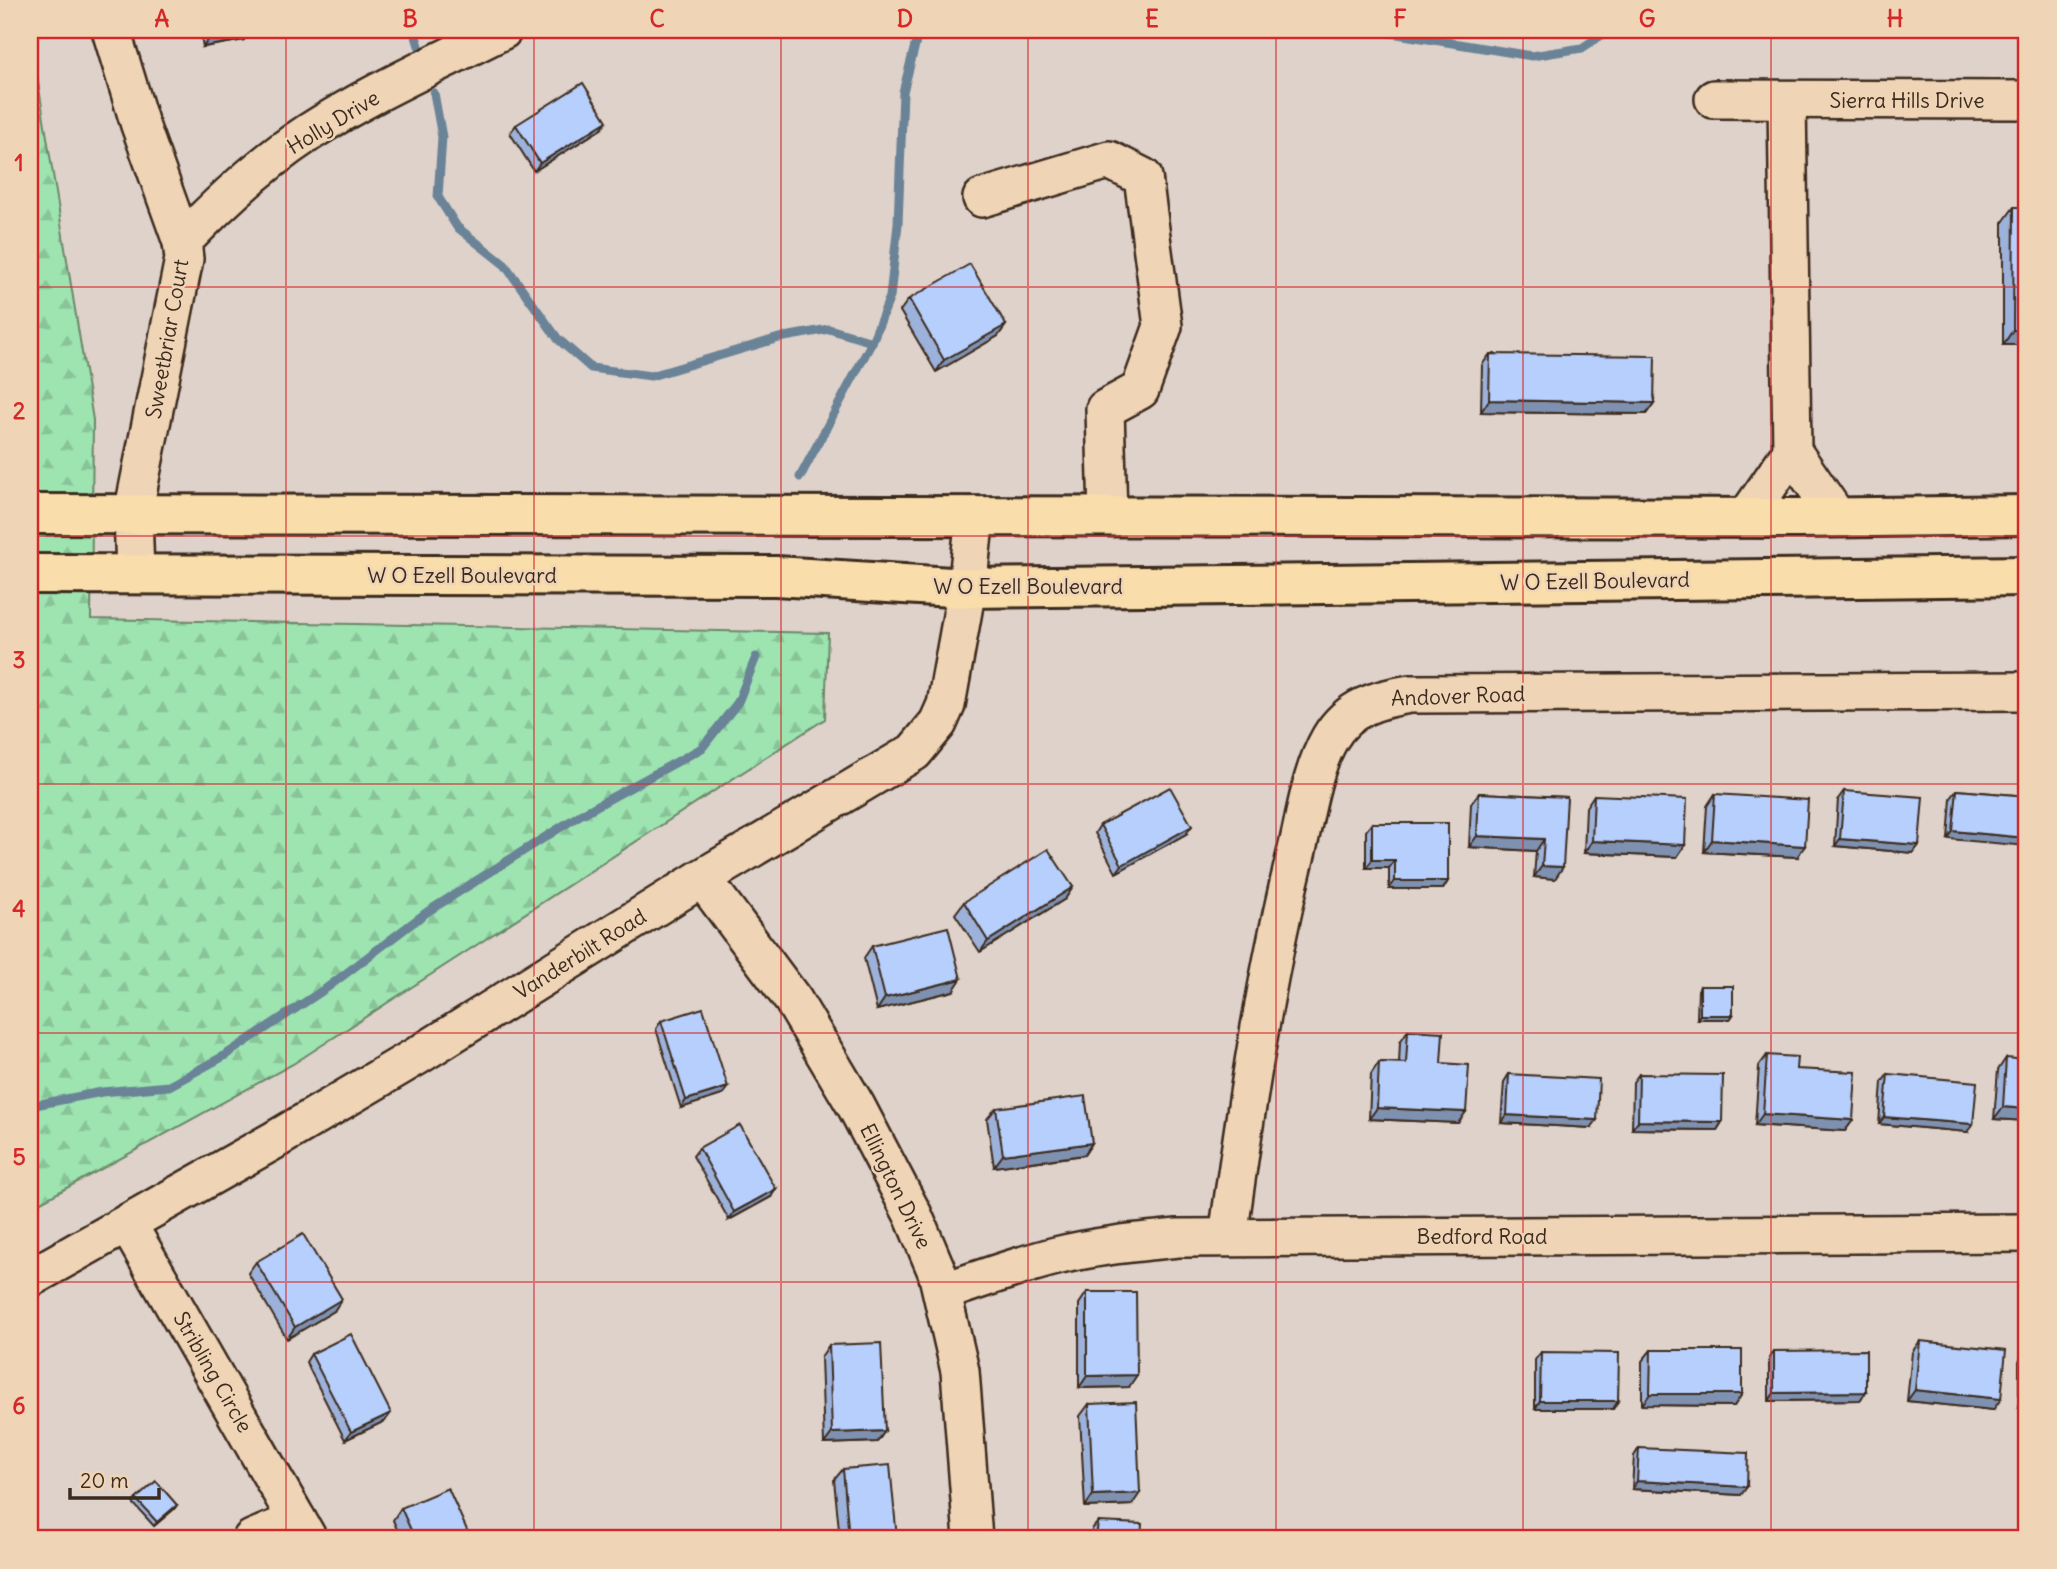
<svg xmlns="http://www.w3.org/2000/svg" width="2057" height="1569" viewBox="0 0 2057 1569" font-family="Delius,sans-serif">
<style>
.forest{fill:url(#forest-firs);stroke:#6c8768;stroke-width:2}
.lines{fill:none;stroke-linecap:round;stroke-linejoin:round}
.stream{stroke:#6a8397;stroke-width:9}
.minor-casing{stroke:#3b2a1e;stroke-width:42}
.major-casing{stroke:#3b2a1e;stroke-width:44}
.minor{stroke:#efd4b6;stroke-width:37}
.major{stroke:#f9ddab;stroke-width:38}
.wall{fill:#9db2da;stroke:#3b2a1e;stroke-width:2}
.shaded-wall{fill:#7f91b1;stroke:#3b2a1e;stroke-width:2}
.building{fill:#b6cffd;stroke:#3b2a1e;stroke-width:2}
.grid{fill:none;stroke:#d62828;stroke-width:2;stroke-opacity:0.55}
.labels{text-anchor:middle;dominant-baseline:central;stroke-width:5;stroke-linejoin:round;paint-order:stroke}
.street-label{font-size:21px;fill:#3b2a1e;stroke:#efd4b6}
.neatline{fill:none;stroke:#d62828;stroke-width:2.5}
.grid-label{font-size:23px;text-anchor:middle;font-weight:bold;fill:#d62828}
</style>
<defs>
<pattern id="forest-firs" width="22" height="20" patternUnits="userSpaceOnUse" patternTransform="scale(1.75)"><rect width="22" height="20" fill="#9de4b1"/><path d="M5 1l3.5 6h-7zM16 11l3.5 6h-7z" fill="#88c498"/></pattern>
</defs>
<rect width="100%" height="100%" fill="#ded2cb"/>
<filter id="ink" filterUnits="userSpaceOnUse"><feTurbulence type="fractalNoise" baseFrequency=".0143" numOctaves="2"/><feDisplacementMap in="SourceGraphic" scale="14" xChannelSelector="R" yChannelSelector="G"/><feConvolveMatrix kernelMatrix="1 2 1 2 8 2 1 2 1" color-interpolation-filters="sRGB"/></filter>
<g filter="url(#ink)">
<path class="forest" d="M30,33L93,420L91,619L828,633L825,719L293,1064L30,1208Z"/>
<g class="lines">
<g class="stream">
<path d="M414,30L419,46"/>
<path d="M1373,30L1532,56L1582,48L1609,30"/>
<path d="M434,93L442,137L438,197L457,227L505,265L558,339L591,368L651,376L779,338L829,329L872,342"/>
<path d="M800,477L872,342L890,297L898,224L903,92L919,30"/>
<path d="M30,1106L102,1092L169,1086L224,1056L328,987L427,912L580,815L702,748L738,702L756,657"/>
</g>
<g class="minor-casing">
<g id="minor">
<path d="M111,30L140,125L182,242L184,259L133,514L135,574"/>
<path d="M1714,99L2027,100"/>
<path d="M1787,100L1792,451"/>
<path d="M982,198L1109,160L1143,177L1163,326L1140,390L1105,409L1108,516"/>
<path d="M182,242C221,201 261,164 308,133C370,93 438,63 503,30"/>
<path d="M1746,518L1792,451L1837,517"/>
<path d="M702,878L793,1000L856,1106L913,1215L937,1272L960,1371L973,1539"/>
<path d="M128,1225L308,1539"/>
<path d="M1228,1237C1246,1107 1265,978 1297,850C1306,813 1311,771 1330,738C1348,707 1378,699 1410,694L2027,691"/>
<path d="M30,1278L273,1141L417,1056L702,878L914,752L938,723L946,705L967,588L975,516"/>
<path d="M943,1292C980,1279 1017,1266 1056,1256C1096,1246 1137,1242 1178,1238L2027,1233"/>
<path d="M252,1539L297,1520"/>
</g>
</g>
<g class="major-casing">
<g id="major">
<path d="M30,514L1799,518L2027,515"/>
<path d="M30,574L776,576L967,588L2027,576"/>
</g>
</g>
<use href="#minor" class="minor"/>
<use href="#major" class="major"/>
</g>
<g class="wall">
<path d="M200,30H249V32L244,40L203,47Z"/>
<path d="M516,125L601,129L534,171L510,133Z"/>
<path d="M2014,207H2027V345H2003V222Z"/>
<path d="M909,299L1006,325L998,336L936,372L900,311Z"/>
<path d="M1490,354L1654,403L1646,414L1481,412L1482,365Z"/>
<path d="M1957,790L2027,796L1948,839L1951,798Z"/>
<path d="M1844,791L1919,845L1913,853L1835,846L1838,799Z"/>
<path d="M1479,793L1567,797L1555,879L1534,877L1536,851L1469,847L1471,804Z"/>
<path d="M1715,794L1797,857L1704,852L1707,806Z"/>
<path d="M1594,795L1685,845L1677,857L1584,853L1586,807Z"/>
<path d="M1372,823L1448,881L1443,889H1389V868H1366V831Z"/>
<path d="M1100,825L1186,834L1116,873L1095,833Z"/>
<path d="M1073,887L1065,899L980,952L955,914L964,902Z"/>
<path d="M872,946L953,991L877,1010L864,958Z"/>
<path d="M1700,986L1733,1015L1730,1019H1697L1698,990Z"/>
<path d="M661,1021L722,1095L681,1108L656,1029Z"/>
<path d="M1408,1030L1441,1063L1458,1123L1369,1119L1371,1074L1379,1062L1399,1063L1400,1042Z"/>
<path d="M1767,1055L1796,1069L1853,1120L1845,1131L1755,1125L1759,1066Z"/>
<path d="M2006,1058L2027,1121L1994,1119L1998,1070Z"/>
<path d="M1509,1074L1591,1128L1501,1123L1504,1082Z"/>
<path d="M1639,1074L1722,1122L1717,1130L1632,1129L1633,1082Z"/>
<path d="M1888,1074L1967,1132L1879,1124L1882,1082Z"/>
<path d="M996,1108L1092,1143L1084,1155L994,1167L987,1119Z"/>
<path d="M699,1148L771,1197L729,1220L693,1156Z"/>
<path d="M256,1262L334,1311L287,1339L248,1273Z"/>
<path d="M1087,1292L1129,1387L1079,1388V1304Z"/>
<path d="M1920,1341L1993,1410L1907,1401L1912,1352Z"/>
<path d="M829,1345L885,1431L877,1442L824,1444L821,1357Z"/>
<path d="M1651,1350L1742,1394L1734,1406L1642,1405V1361Z"/>
<path d="M2027,1350V1407H2019V1361Z"/>
<path d="M1774,1351L1866,1392L1860,1400L1769,1401V1359Z"/>
<path d="M1541,1352L1618,1401L1613,1409H1535V1360Z"/>
<path d="M311,1354L385,1421L345,1440L306,1362Z"/>
<path d="M1089,1404L1132,1505L1085,1507L1080,1416Z"/>
<path d="M1639,1448L1741,1495L1632,1489L1634,1456Z"/>
<path d="M843,1469L897,1539H840L834,1480Z"/>
<path d="M136,1499L177,1505L174,1509L154,1526L133,1503Z"/>
<path d="M401,1508L471,1539H401L393,1520Z"/>
<path d="M1098,1522L1141,1539H1091L1092,1529Z"/>
</g>
<g class="shaded-wall">
<path d="M249,32L244,40L203,47L209,39Z"/>
<path d="M607,121L601,129L534,171L540,163Z"/>
<path d="M1006,325L998,336L936,372L944,360Z"/>
<path d="M2013,330H2027V345H2003Z"/>
<path d="M1489,400L1654,403L1646,414L1481,412Z"/>
<path d="M1192,826L1186,834L1116,873L1122,865Z"/>
<path d="M1953,831L2027,838V846L1948,839Z"/>
<path d="M1477,836L1544,839L1536,851L1469,847Z"/>
<path d="M1840,839L1919,845L1913,853L1835,846Z"/>
<path d="M1712,840L1805,846L1797,857L1704,852Z"/>
<path d="M1592,841L1685,845L1677,857L1584,853Z"/>
<path d="M1372,860H1395L1389,868H1366Z"/>
<path d="M1542,866L1563,867L1555,879L1534,877Z"/>
<path d="M1395,881H1448L1443,889H1389Z"/>
<path d="M1073,887L1065,899L980,952L988,941Z"/>
<path d="M961,979L953,991L877,1010L885,998Z"/>
<path d="M1700,1015H1733L1730,1019H1697Z"/>
<path d="M728,1087L722,1095L681,1108L686,1100Z"/>
<path d="M2003,1107L2027,1109V1121L1994,1119Z"/>
<path d="M1377,1108L1466,1112L1458,1123L1369,1119Z"/>
<path d="M1763,1114L1853,1120L1845,1131L1755,1125Z"/>
<path d="M1507,1115L1597,1120L1591,1128L1501,1123Z"/>
<path d="M1884,1117L1973,1124L1967,1132L1879,1124Z"/>
<path d="M1638,1121L1722,1122L1717,1130L1632,1129Z"/>
<path d="M1092,1143L1084,1155L994,1167L1003,1155Z"/>
<path d="M776,1189L771,1197L729,1220L734,1212Z"/>
<path d="M342,1299L334,1311L287,1339L295,1327Z"/>
<path d="M1137,1375L1129,1387L1079,1388L1087,1376Z"/>
<path d="M1915,1390L2001,1399L1993,1410L1907,1401Z"/>
<path d="M1866,1392L1860,1400L1769,1401L1774,1393Z"/>
<path d="M1650,1394H1742L1734,1406L1642,1405Z"/>
<path d="M2027,1396V1407H2019Z"/>
<path d="M1540,1401H1618L1613,1409H1535Z"/>
<path d="M391,1413L385,1421L345,1440L351,1432Z"/>
<path d="M885,1431L877,1442L824,1444L832,1433Z"/>
<path d="M1637,1481L1747,1487L1741,1495L1632,1489Z"/>
<path d="M1140,1493L1132,1505L1085,1507L1093,1495Z"/>
<path d="M177,1505L174,1509L154,1526L157,1522Z"/>
</g>
<g class="building">
<path d="M207,30H249V32L209,39Z"/>
<path d="M583,83L607,121L540,163L516,125Z"/>
<path d="M2014,207H2027V330H2013Z"/>
<path d="M970,264L1006,325L944,360L909,299Z"/>
<path d="M1490,354L1655,356L1654,403L1489,400Z"/>
<path d="M1170,787L1192,826L1122,865L1100,825Z"/>
<path d="M1957,790L2027,796V838L1953,831Z"/>
<path d="M1844,791L1923,797L1919,845L1840,839Z"/>
<path d="M1479,793L1567,797L1563,867L1542,866L1544,839L1477,836Z"/>
<path d="M1715,794L1808,800L1805,846L1712,840Z"/>
<path d="M1594,795L1687,799L1685,845L1592,841Z"/>
<path d="M1372,823H1448V881H1395V860H1372Z"/>
<path d="M1048,849L1073,887L988,941L964,902Z"/>
<path d="M948,927L961,979L885,998L872,946Z"/>
<rect x="1700" y="986" width="33" height="29"/>
<path d="M703,1008L728,1087L686,1100L661,1021Z"/>
<path d="M1408,1030L1443,1032L1441,1063L1469,1065L1466,1112L1377,1108L1379,1062L1406,1063Z"/>
<path d="M1767,1055L1797,1057L1796,1069L1856,1072L1853,1120L1763,1114Z"/>
<path d="M2006,1058L2027,1060V1109L2003,1107Z"/>
<path d="M1509,1074L1599,1079L1597,1120L1507,1115Z"/>
<path d="M1639,1074L1723,1075L1722,1122L1638,1121Z"/>
<path d="M1888,1074L1977,1082L1973,1124L1884,1117Z"/>
<path d="M1085,1096L1092,1143L1003,1155L996,1108Z"/>
<path d="M740,1125L776,1189L734,1212L699,1148Z"/>
<path d="M303,1234L342,1299L295,1327L256,1262Z"/>
<path d="M1087,1292H1136L1137,1375L1087,1376Z"/>
<path d="M351,1334L391,1413L351,1432L311,1354Z"/>
<path d="M1920,1341L2006,1350L2001,1399L1915,1390Z"/>
<path d="M881,1343L885,1431L832,1433L829,1345Z"/>
<path d="M1651,1350H1742V1394H1650Z"/>
<path d="M1866,1350V1392L1774,1393V1351Z"/>
<path d="M1541,1352L1619,1353L1618,1401H1540Z"/>
<path d="M1136,1402L1140,1493L1093,1495L1089,1404Z"/>
<path d="M1639,1448L1748,1453L1747,1487L1637,1481Z"/>
<path d="M890,1465L897,1539H849L843,1469Z"/>
<path d="M156,1481L177,1505L157,1522L136,1499Z"/>
<path d="M448,1488L471,1539H415L401,1508Z"/>
<path d="M1098,1522L1142,1524L1141,1539H1096Z"/>
</g>
</g>
<path class="grid" d="M286,30V1539M534,30V1539M781,30V1539M1028,30V1539M1276,30V1539M1523,30V1539M1771,30V1539M30,287H2027M30,536H2027M30,784H2027M30,1033H2027M30,1282H2027"/>
<g class="labels">
<g class="street-label">
<text x="1907" y="100">Sierra Hills Drive</text>
<text transform="translate(333 122) rotate(-31)">Holly Drive</text>
<text transform="translate(167 339) rotate(-80)">Sweetbriar Court</text>
<text x="462" y="575">W O Ezell Boulevard</text>
<text transform="translate(1595 581) rotate(-1)">W O Ezell Boulevard</text>
<text x="1028" y="586">W O Ezell Boulevard</text>
<text transform="translate(1458 696) rotate(-2)">Andover Road</text>
<text transform="translate(580 954) rotate(-32)">Vanderbilt Road</text>
<text transform="translate(896 1186) rotate(64)">Ellington Drive</text>
<text x="1482" y="1236">Bedford Road</text>
<text transform="translate(213 1372) rotate(60)">Stribling Circle</text>
</g>
</g>
<rect width="2057" height="1569" fill="none" stroke="#efd4b6" stroke-width="77"/>
<path d="M70 1488v10h89v-10" fill="none" stroke="#3b2a1e" stroke-width="3.5"/>
<text x="80" y="1488" font-size="21" fill="#3b2a1e" stroke="#efd4b6" stroke-width="5" paint-order="stroke">20 m</text>
<rect x="38" y="38" width="1980" height="1492" class="neatline"/>
<g class="grid-label">
<text x="162" y="27">A</text>
<text x="410" y="27">B</text>
<text x="657" y="27">C</text>
<text x="905" y="27">D</text>
<text x="1152" y="27">E</text>
<text x="1400" y="27">F</text>
<text x="1647" y="27">G</text>
<text x="1895" y="27">H</text>
<text x="19" y="171">1</text>
<text x="19" y="419">2</text>
<text x="19" y="668">3</text>
<text x="19" y="917">4</text>
<text x="19" y="1165">5</text>
<text x="19" y="1414">6</text>
</g>
</svg>
